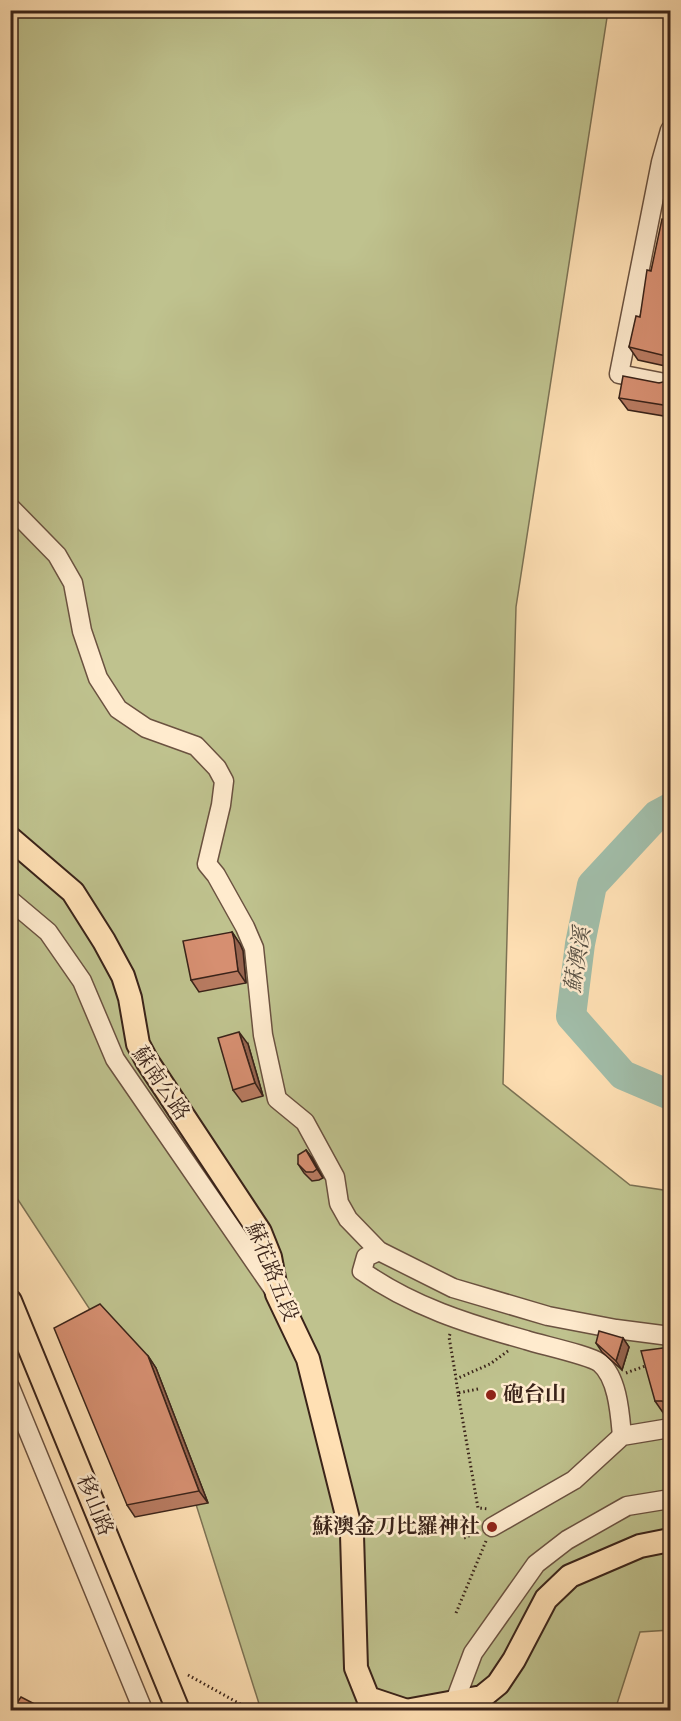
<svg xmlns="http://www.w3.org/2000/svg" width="681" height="1721" viewBox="0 0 681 1721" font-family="Vollkorn,'Noto Serif TC',serif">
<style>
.green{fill:#bfc28e;stroke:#7c7254;stroke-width:1.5}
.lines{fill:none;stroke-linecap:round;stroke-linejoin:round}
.river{stroke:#a1bda9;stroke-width:30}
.minor-casing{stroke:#6b5240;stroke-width:21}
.major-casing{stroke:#3a2319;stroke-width:26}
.path{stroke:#3a2319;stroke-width:3;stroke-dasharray:1.5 3;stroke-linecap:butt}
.minor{stroke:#ffebce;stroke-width:18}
.major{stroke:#ffe0b4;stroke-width:22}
.wall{fill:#b87b61;stroke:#3a2319;stroke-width:1.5}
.shaded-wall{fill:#96644f;stroke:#3a2319;stroke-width:1.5}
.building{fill:#d68f71;stroke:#3a2319;stroke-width:1.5}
.poi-dot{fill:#8f2418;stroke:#ffebce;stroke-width:2}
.labels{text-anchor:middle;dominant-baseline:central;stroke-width:5;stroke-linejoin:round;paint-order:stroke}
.street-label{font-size:21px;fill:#3a2319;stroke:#ffebce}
.poi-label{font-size:21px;font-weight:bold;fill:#3a2319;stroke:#ffebce;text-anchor:start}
.water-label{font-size:22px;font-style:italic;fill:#595144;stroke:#ffebce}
</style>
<rect width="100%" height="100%" fill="#ffe0b4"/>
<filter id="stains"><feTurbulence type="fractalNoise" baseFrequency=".00333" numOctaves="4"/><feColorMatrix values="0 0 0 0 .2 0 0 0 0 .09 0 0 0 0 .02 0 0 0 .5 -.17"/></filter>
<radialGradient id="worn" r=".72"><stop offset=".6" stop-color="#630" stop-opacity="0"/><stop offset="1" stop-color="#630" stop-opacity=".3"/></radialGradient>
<path class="green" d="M11,11H608L516,607L503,1084L630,1185L670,1191V1630L640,1632L615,1710H261L176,1441L11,1189Z"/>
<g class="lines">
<path class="river" d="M670,808L657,815L592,885L580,944L571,1016L623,1075L670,1095"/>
<g class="minor-casing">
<g id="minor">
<path d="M670,130L661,162L619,374L670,384"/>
<path d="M10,507L57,555L73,583L82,631L98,678L118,709L146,728L196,746L217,768L224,781L221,805L207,864L216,875L245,927L254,948L263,1035L277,1099L305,1122L335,1177L339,1203L348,1219L379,1251L453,1288L548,1316L616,1329L670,1336"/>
<path d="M10,900L48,932L82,981L115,1059L274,1290"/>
<path d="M379,1251L366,1257L362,1271C411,1306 468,1324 526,1340C541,1345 589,1355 600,1363C618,1378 620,1415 622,1436"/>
<path d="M10,1387L143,1710"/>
<path d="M492,1527L574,1480L622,1436L670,1428"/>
<path d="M455,1701L473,1653L536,1564L567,1540L627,1506L670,1499"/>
</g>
</g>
<g class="major-casing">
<g id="major">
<path d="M10,838L73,892L104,941L123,976L130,998L138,1044L147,1061L260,1232L270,1257L277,1294L308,1359L352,1535L356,1668L368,1698L404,1710"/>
<path d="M10,1301L178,1710"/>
<path d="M411,1710L482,1697L498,1684L514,1660L546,1599L570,1576L640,1546L670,1540"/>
</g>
</g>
<g class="path">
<path d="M450,1334L449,1337L456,1378"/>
<path d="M626,1373L648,1365"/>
<path d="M478,1389L458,1393L478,1508L489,1509"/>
<path d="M458,1393L456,1379L490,1364L508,1351"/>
<path d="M464,1538L476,1533"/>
<path d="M456,1613L486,1541"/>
<path d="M188,1675L251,1710"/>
</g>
<use href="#minor" class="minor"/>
<use href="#major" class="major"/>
</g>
<g class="wall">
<path d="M670,212V367L638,360L629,347L640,317L651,271Z"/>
<path d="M670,382V417L628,410L619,398L659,383Z"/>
<path d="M232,932L240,944L243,951L246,983L199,992L191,980Z"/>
<path d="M248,1044L263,1096L242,1102L233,1090Z"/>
<path d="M306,1150L312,1158L323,1178L319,1180L312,1181L304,1173L298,1164Z"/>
<path d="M623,1338L629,1347L622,1370L602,1352L596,1343Z"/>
<path d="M670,1347V1417H666L655,1401Z"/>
<path d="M148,1356L156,1368L208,1503L135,1517L127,1505Z"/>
</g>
<g class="shaded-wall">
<path d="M232,932L240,944L243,951L246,983L238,971Z"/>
<path d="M239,1032L248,1044L263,1096L255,1083Z"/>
<path d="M306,1150L312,1158L323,1178L317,1169Z"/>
<path d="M623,1338L629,1347L622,1370L616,1361Z"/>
<path d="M148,1356L156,1368L208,1503L199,1491Z"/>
</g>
<g class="building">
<path d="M670,212V357L629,347L636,316L640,317L647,270L651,271L662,219L669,220Z"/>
<path d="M623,376L659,383L667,381L670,382V406L619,398Z"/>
<path d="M232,932L234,939L238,971L191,980L183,941Z"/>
<path d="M239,1032L255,1083L233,1090L218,1038Z"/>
<path d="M306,1150L317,1169L313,1172H306L298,1164V1155Z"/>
<path d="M100,1304L148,1356L199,1491L127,1505L54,1328Z"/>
<path d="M599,1331L623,1338L616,1361L596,1343Z"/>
<path d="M670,1347V1404H667L662,1401H655L641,1351Z"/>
<path d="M21,1697L46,1710H12Z"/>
</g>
<g class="poi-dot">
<circle cx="491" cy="1395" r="6"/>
<circle cx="492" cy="1527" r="6"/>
</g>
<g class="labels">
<g class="street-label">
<text transform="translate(160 1084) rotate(56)">蘇南公路</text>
<text transform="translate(271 1272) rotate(68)">蘇花路五段</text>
<text transform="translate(94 1506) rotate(68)">移山路</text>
</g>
<g class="poi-label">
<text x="503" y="1395">砲台山</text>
<text x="480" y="1527" text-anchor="end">蘇澳金刀比羅神社</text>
</g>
<g class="water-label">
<text transform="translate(579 960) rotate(-81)">蘇澳溪</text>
</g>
</g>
<rect width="681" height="1721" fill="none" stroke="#ffe0b4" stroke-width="36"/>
<rect x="12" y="12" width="657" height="1697" fill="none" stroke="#3a2319" stroke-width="3"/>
<rect x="18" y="18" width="645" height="1685" fill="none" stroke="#3a2319" stroke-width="1.5"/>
<rect width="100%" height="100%" filter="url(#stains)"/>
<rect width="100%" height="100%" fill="url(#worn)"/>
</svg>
